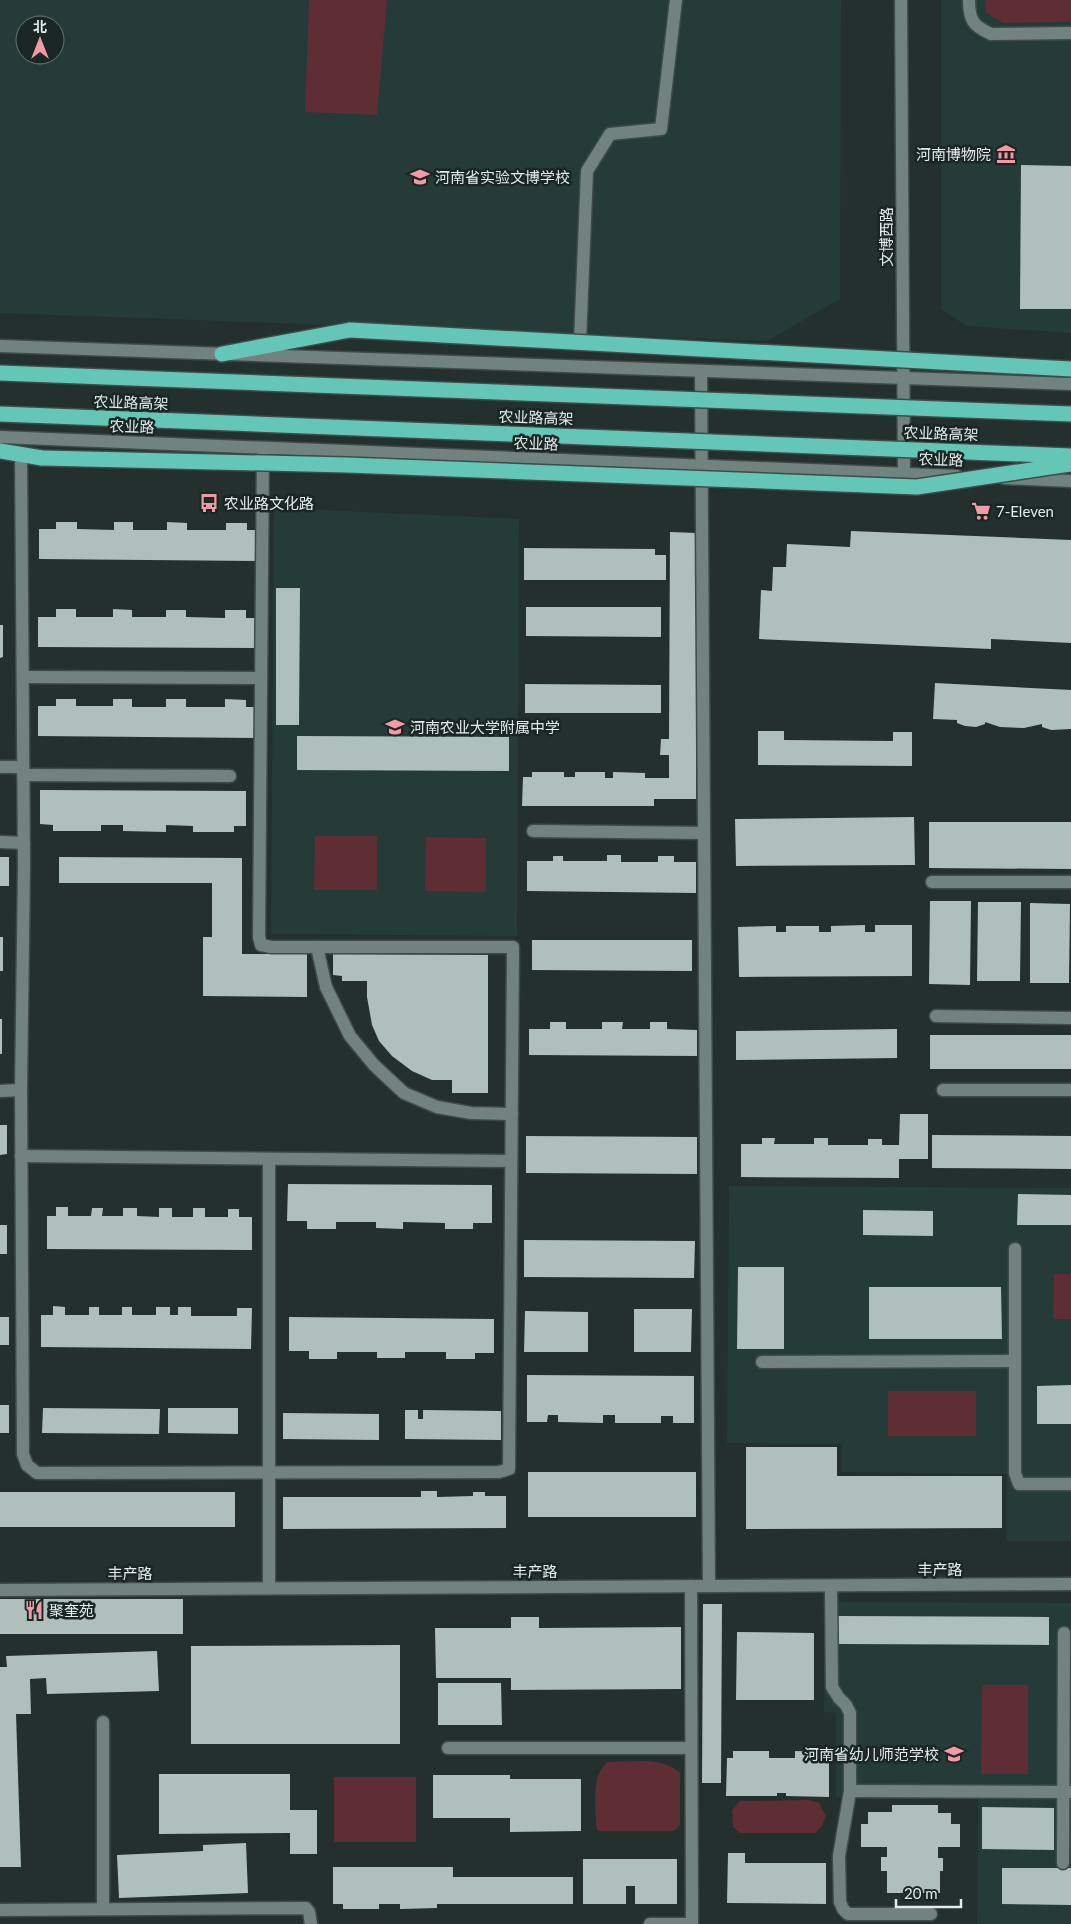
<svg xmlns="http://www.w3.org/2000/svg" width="1071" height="1924" viewBox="0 0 1071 1924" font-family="Lato,'Noto Sans SC',sans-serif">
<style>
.built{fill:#253b37;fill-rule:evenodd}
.green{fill:#5f2d34}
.building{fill:#afc0bc}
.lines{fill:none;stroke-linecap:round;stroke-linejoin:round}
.minor-casing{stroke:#3f4b49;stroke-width:15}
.highway-casing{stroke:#3f4b49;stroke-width:18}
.minor{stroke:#72827e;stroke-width:12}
.highway{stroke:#63c6b7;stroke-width:15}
.highway-bridge-casing{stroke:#3f4b49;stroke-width:18;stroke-linecap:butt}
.highway-bridge{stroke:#63c6b7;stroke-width:15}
.labels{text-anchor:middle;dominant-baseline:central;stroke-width:5;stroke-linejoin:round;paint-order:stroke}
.poi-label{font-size:15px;fill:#e3ebea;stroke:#192624;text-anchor:start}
.street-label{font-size:15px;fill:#e3ebea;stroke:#192624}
</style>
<rect width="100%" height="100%" fill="#23302d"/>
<g class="built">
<path d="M0,0H841L840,299L767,341L0,313ZM25,25H55V55H25Z"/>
<path d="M941,0H1071V333L966,326L941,309Z"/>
<path d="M274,508L519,519L517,936L271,934Z"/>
<path d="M729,1186L1071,1188V1541H1006L1007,1474L842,1472V1444L727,1443Z"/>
<path d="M825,1602L1071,1603V1924H977L978,1797H836V1713L824,1712Z"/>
</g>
<g class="green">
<path d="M309,0H387L377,115L305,112Z"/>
<path d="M985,0H1071V22L1003,23L986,13Z"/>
<path d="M315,836H377V890H314Z"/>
<path d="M426,837L486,838V892L425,891Z"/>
<path d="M1054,1274H1071V1319H1053Z"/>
<rect x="888" y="1391" width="88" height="45"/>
<path d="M982,1685H1028V1774H981Z"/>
<path d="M608,1762C630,1762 663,1756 680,1773V1825L674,1831H598L596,1825C596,1805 590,1776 608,1762Z"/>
<rect x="334" y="1777" width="82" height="65"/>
<path d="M809,1800L819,1803L826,1816L822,1826L815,1833H740L733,1827L732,1810L740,1801Z"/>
</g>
<g class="building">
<path d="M1021,165L1071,166V309H1020Z"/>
<path d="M56,522H77V529L114,530V522H133V530H167V522L187,523V530H226V523H247V530H258V561L39,559V529H56Z"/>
<path d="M851,531L1071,540V643L991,639V649L759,639L761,590L772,591L773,567H786L787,544L850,547Z"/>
<path d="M670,532L697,533L696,799H654V806H522L523,777H532V772H564V777H575V772H605V778H613V772L645,773V778H669V755H660L661,739H669Z"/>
<path d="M524,548L655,549V555H666V580H524Z"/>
<path d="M276,588H300L299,725H276Z"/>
<path d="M526,607H661V637L526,636Z"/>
<path d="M56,609H76V617H113V609L132,610V617H166V610H186V617L225,618V610H246V618H257V648L38,647V617H56Z"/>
<path d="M0,625H3V657L0,658Z"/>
<path d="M935,683L1071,690V729L1051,730L1042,727V724L1024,728L1000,727L985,722V724L976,727L965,726L957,723V720L933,719Z"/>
<path d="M525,684L661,685V713H525Z"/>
<path d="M56,699H76V706H113V699H132V707H166V699H186V707H225V699L246,700V707H257V738L38,736V706H56Z"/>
<path d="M758,731H784V740L893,741V732H912V766L758,765Z"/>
<path d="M297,736L509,737V771L297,770Z"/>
<path d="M40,790L246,791V826H234V832H193V826L166,825V832L123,831V825H101V831H53V825L40,824Z"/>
<path d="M914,817L915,865L736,866L735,819Z"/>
<path d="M929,822H1071V869L929,868Z"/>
<path d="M607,855H621V862H658V856H674V862H696V893L527,891V861H553V856H563V861H607Z"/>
<rect x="0" y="857" width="9" height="29"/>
<path d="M59,857L242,858V954H307V997L203,996V937H212V883H59Z"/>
<path d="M930,901H971L970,985L929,984Z"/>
<path d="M978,902H1021L1020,981H977Z"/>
<path d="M1030,903L1070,904L1069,983H1030Z"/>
<path d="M865,925V932H875V925H912V976L739,977L738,927L776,926V932H786V926H819V932H831V926Z"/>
<rect x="0" y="937" width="3" height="34"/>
<path d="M532,940H692V971L532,970Z"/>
<path d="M333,954L488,955V1093H452V1080H432L412,1071L392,1056L379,1041L372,1025L367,997V981H342V976L333,975Z"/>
<rect x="0" y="1019" width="2" height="35"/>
<path d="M550,1022H566V1029H602V1022H623L622,1029H650V1022H667V1029L697,1030V1056L529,1055V1029H550Z"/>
<path d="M897,1029V1058L736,1060V1031Z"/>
<rect x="930" y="1035" width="141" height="34"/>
<path d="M900,1114H928V1159H899V1178L741,1177V1144H762V1138H775L774,1144H814V1138H828V1145H868V1139H882V1145H899Z"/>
<path d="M0,1125H7V1154L0,1155Z"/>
<path d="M932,1135L1071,1136V1169L932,1168Z"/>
<path d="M526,1136L697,1137V1174L526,1173Z"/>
<path d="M288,1184L492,1185V1223H473V1229H445V1223L403,1222V1229L376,1228V1222H336V1229H307V1221H287Z"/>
<path d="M1018,1194L1071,1195V1225H1017Z"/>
<path d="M56,1207H68V1216H91L92,1208H103L102,1216H123V1208H137V1216L159,1217V1208H172V1217H193V1208H205V1217H228V1209H239V1217H252V1250L47,1249V1216H56Z"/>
<path d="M863,1210L933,1211V1236L863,1235Z"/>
<rect x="0" y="1225" width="7" height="29"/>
<path d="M524,1240L695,1241L694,1278L524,1277Z"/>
<path d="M738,1267H784V1349H737Z"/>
<path d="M869,1287H1001L1002,1339H869Z"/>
<path d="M53,1306L65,1307V1315H89V1307H99V1315H122V1307H132V1315H156V1307H170V1315H178V1307H191V1316H237V1308H252L251,1349L41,1347V1315H53Z"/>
<path d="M634,1309H692L691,1352H634Z"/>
<path d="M525,1311L588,1312V1352H524Z"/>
<rect x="0" y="1317" width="9" height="28"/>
<path d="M289,1317L494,1319V1353H475V1359H446V1352H405V1358H377V1352H337V1359H309V1351H289Z"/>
<path d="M527,1375L694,1376V1423H673V1416H661V1423H615V1415H603V1423L558,1422V1415H548L547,1422H527Z"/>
<path d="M1071,1385V1424H1037V1386Z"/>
<rect x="0" y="1405" width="9" height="28"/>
<path d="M43,1408L160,1409L159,1434L42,1433Z"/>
<path d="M168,1408H238V1434L168,1433Z"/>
<path d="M405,1410H418V1419H423V1410L501,1411V1440L405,1439Z"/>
<path d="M283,1413L379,1414V1440L283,1439Z"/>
<path d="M746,1447H837V1476H1002V1528L746,1529Z"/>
<rect x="528" y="1472" width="168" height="45"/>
<path d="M421,1491H437V1497L473,1496V1492H485V1496H506V1528L283,1529V1497H421Z"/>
<rect x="0" y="1492" width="235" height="35"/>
<rect x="0" y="1599" width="183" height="35"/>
<path d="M703,1604H722L721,1783H702Z"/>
<path d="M838,1616L1049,1617V1645L838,1644Z"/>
<path d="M511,1617H539V1628L681,1627V1689L511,1690V1678H436L435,1628H511Z"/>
<path d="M737,1632L814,1633V1700H736Z"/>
<path d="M400,1645V1744H191V1646Z"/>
<path d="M157,1651L159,1691L47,1694L46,1678L30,1679L31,1714H16L21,1867H0V1667H7L6,1656Z"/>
<path d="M438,1683H501L502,1725H438Z"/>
<path d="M733,1751H769V1758H795V1751L823,1752V1758H829V1797L786,1796V1793H777V1796H726L727,1758H733Z"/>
<path d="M159,1774H290V1810H317V1854H290V1833L159,1834Z"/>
<path d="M433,1775H510V1779H581V1831L510,1832V1818H433Z"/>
<path d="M892,1805H938V1813H951V1824H960V1847H938V1858H943V1871H940V1893H887V1871H881V1857H887V1847H861V1824H868V1812H892Z"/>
<path d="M982,1807L1054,1808V1850L982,1849Z"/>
<path d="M246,1843L248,1893L119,1898L117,1855L203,1851V1845Z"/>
<path d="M728,1853H745V1863H826V1904L727,1903Z"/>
<path d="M583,1859H677V1904H635V1886H626V1904H583Z"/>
<path d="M333,1867H453V1877H573V1904H437V1908L400,1909V1904H379V1909H343V1904H333Z"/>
<path d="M1002,1868H1071V1905L1002,1904Z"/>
</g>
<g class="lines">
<g class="minor-casing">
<g id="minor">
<path d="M901,0L904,474"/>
<path d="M969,0C969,20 973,26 991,34L1071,33"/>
<path d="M580,342L587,171L610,134L661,129L676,0"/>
<path d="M0,346L1071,384"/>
<path d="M701,371L709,1586"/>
<path d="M0,437L957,476"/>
<path d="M21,455L24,866L21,1090L23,1454L27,1465L37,1473L499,1472L509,1469L513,947H271L261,945L259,937L263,448"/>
<path d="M1004,478L1071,481"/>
<path d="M23,677L261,678"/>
<path d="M0,767H23"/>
<path d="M23,775L230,776"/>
<path d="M533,831L704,833"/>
<path d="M0,842L24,843"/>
<path d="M932,882H1071"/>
<path d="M317,947L326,987L350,1036L374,1065L404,1093L437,1107L471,1113L512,1114"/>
<path d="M936,1016L1071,1018"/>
<path d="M943,1090H1071"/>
<path d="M0,1091L21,1090"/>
<path d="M21,1156L511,1161"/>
<path d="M1015,1249V1473L1019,1484H1071"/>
<path d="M762,1362L1015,1361"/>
<path d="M831,1586L832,1687L839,1698L846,1705L850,1713V1791L839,1856L840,1902L843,1909L848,1914H931"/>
<path d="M269,1588V1159"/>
<path d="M0,1590L1071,1584"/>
<path d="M103,1722V1909"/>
<path d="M448,1748H691"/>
<path d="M850,1791L1071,1792"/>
<path d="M1063,1863L1064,1633"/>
<path d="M0,1910L306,1908L309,1912L311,1924"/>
<path d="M650,1924H692L691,1586"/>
</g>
</g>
<g class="highway-casing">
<g id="highway">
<path d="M222,354L350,330"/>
<path d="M0,451L42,458"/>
</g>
</g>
<use href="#minor" class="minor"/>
<use href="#highway" class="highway"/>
<g class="highway-bridge-casing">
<g id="highway-bridge">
<path d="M350,330L1071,369"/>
<path d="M0,373L1071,414"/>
<path d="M0,414L1071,456"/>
<path d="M42,458L347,465L917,487L1071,464"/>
</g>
</g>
<use href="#highway-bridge" class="highway-bridge"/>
</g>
<defs>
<g id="museum-bare" transform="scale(1.5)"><path d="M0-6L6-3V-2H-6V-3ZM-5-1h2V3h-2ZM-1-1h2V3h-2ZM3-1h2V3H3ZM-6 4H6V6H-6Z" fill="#f49aa4" stroke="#192624" stroke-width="2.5" paint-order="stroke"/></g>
<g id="school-bare" transform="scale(1.5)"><path d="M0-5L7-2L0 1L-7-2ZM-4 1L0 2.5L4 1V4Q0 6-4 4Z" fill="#f49aa4" stroke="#192624" stroke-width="2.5" paint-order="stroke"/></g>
<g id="bus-bare" transform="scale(1.5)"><path d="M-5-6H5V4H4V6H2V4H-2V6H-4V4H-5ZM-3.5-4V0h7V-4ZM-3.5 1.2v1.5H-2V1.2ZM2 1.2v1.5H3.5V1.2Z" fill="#f49aa4" stroke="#192624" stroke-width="2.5" paint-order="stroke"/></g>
<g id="supermarket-bare" transform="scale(1.5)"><path d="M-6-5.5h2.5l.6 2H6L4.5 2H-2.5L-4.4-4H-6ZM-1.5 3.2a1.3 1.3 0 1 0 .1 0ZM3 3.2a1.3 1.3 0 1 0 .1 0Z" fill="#f49aa4" stroke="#192624" stroke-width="2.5" paint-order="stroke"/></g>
<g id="restaurant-bare" transform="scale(1.5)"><path d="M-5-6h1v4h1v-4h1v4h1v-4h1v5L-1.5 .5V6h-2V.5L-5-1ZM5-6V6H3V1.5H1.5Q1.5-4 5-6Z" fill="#f49aa4" stroke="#192624" stroke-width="2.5" paint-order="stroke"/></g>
</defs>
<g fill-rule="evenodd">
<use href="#museum-bare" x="1006" y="154"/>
<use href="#school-bare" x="420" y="177"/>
<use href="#bus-bare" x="209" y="503"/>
<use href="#supermarket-bare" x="981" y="511"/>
<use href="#school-bare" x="395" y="727"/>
<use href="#restaurant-bare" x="34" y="1610"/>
<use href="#school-bare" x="954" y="1754"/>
</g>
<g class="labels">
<g class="poi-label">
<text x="991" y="154" text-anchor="end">河南博物院</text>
<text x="435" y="177">河南省实验文博学校</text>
<text x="224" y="503">农业路文化路</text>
<text x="996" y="511">7-Eleven</text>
<text x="410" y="727">河南农业大学附属中学</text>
<text x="49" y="1610">聚奎苑</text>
<text x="939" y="1754" text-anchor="end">河南省幼儿师范学校</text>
</g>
<g class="street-label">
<text transform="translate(886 237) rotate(-90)">文博西路</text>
<text transform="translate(131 402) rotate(2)">农业路高架</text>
<text transform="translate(536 417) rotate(2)">农业路高架</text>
<text transform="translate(132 426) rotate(2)">农业路</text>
<text transform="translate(941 433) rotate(2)">农业路高架</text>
<text transform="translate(536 443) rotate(2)">农业路</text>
<text transform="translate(941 459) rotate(2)">农业路</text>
<text x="940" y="1569">丰产路</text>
<text x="535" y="1571">丰产路</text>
<text x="130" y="1573">丰产路</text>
</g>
</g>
<g transform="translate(40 40)"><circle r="24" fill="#192624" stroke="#6a7573"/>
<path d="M0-4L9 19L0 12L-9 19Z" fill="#f49aa4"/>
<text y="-8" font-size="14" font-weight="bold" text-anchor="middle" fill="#e3ebea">北</text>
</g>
<path d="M896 1899v8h65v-8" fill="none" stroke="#e3ebea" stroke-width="2.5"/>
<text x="904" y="1899" font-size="15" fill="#e3ebea" stroke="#192624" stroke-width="4" paint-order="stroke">20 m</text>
</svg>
